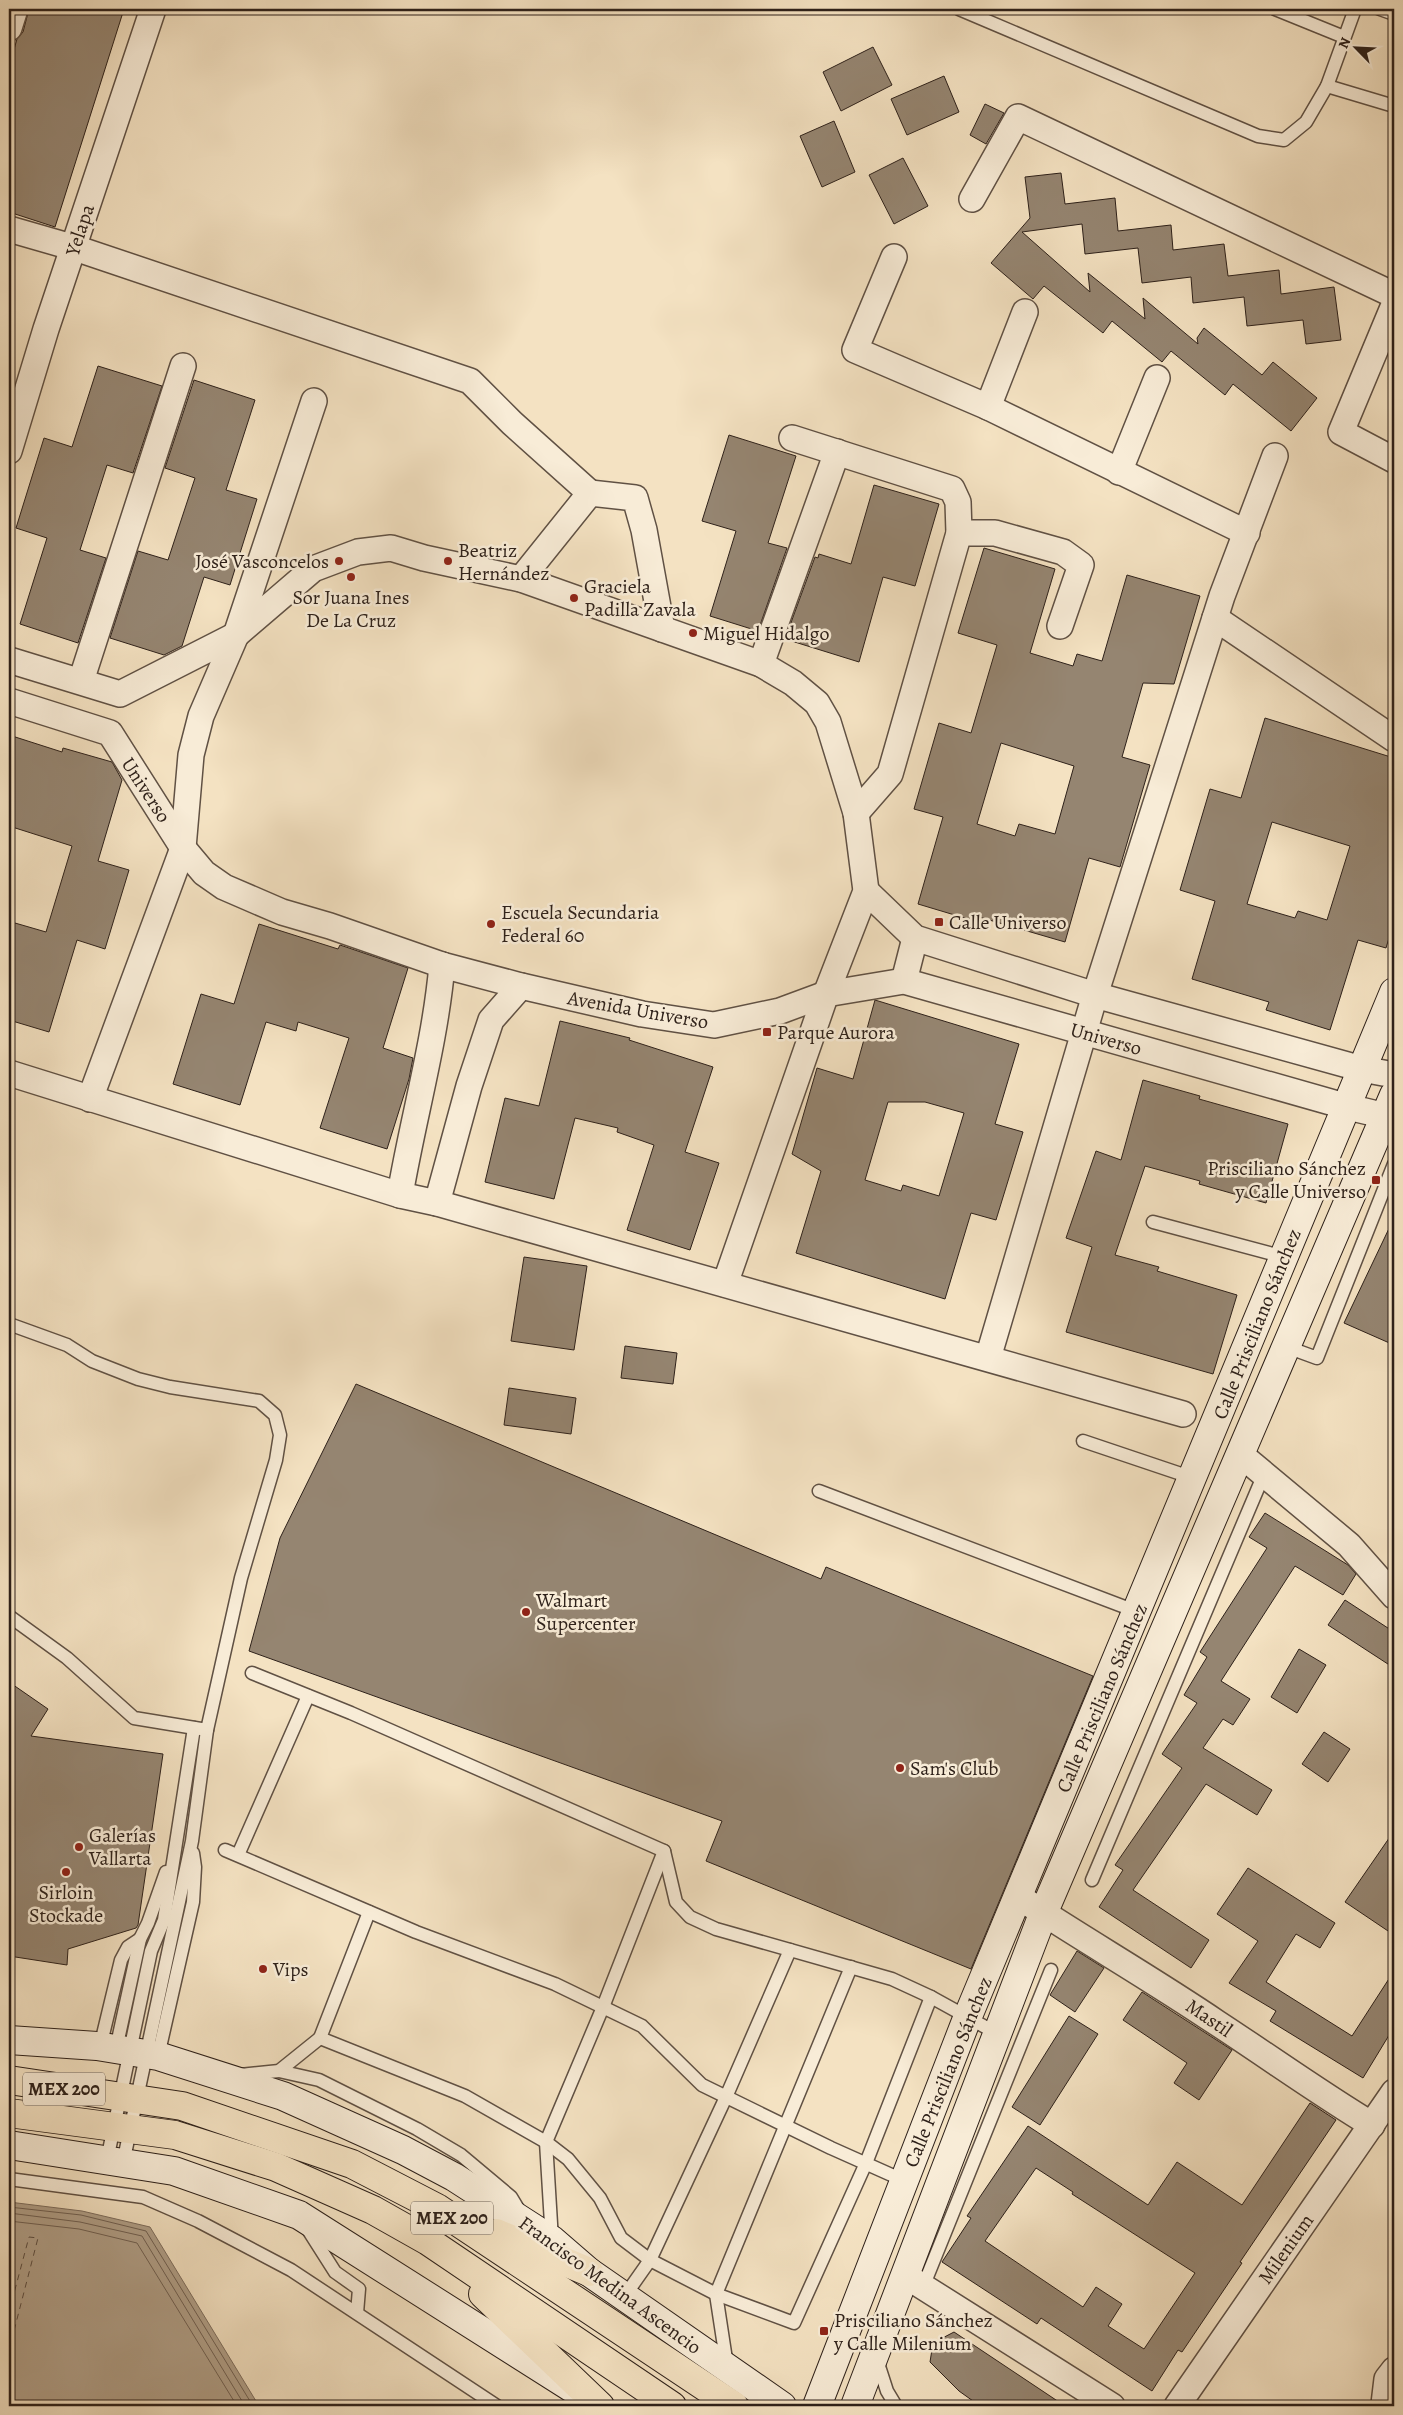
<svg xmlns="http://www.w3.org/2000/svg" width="1403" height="2415" viewBox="0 0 1403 2415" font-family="Alegreya,serif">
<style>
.water{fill:#b1a089;stroke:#7d6d5d}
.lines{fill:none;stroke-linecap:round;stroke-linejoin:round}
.shore{stroke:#706052;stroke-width:1}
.ferry{stroke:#5c4d41;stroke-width:1;stroke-dasharray:6 5;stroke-linecap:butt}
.building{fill:#958571;stroke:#2e211a;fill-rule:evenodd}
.lane-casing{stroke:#605144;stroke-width:15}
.street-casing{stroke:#605144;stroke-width:28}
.secondary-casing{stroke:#2e211a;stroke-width:30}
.highway-casing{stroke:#2e211a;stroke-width:30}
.lane{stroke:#f8ecd7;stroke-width:12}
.street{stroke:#f8ecd7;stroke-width:25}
.secondary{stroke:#f8ecd7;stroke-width:28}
.highway{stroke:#f4e2c2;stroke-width:28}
.poi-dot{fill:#8f2418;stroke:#f8ecd7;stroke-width:2}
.labels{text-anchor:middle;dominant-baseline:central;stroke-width:5;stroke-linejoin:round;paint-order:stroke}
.shield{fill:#f8ecd7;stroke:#6b5e53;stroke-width:1}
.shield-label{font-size:19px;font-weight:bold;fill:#2e211a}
.street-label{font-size:20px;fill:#2e211a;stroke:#f8ecd7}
.poi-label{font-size:20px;fill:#2e211a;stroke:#f8ecd7;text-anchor:start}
</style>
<rect width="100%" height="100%" fill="#f4e2c2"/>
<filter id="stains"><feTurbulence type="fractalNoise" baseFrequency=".004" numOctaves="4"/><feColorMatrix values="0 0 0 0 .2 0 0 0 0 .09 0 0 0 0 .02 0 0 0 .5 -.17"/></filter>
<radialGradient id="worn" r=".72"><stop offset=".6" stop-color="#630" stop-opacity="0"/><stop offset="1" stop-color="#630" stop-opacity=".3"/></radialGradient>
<path class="water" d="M9,2202L82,2211L150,2227L259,2406H9Z"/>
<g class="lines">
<g class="shore">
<path d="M9,2207L81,2215L146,2231L253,2406"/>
<path d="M9,2213L80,2222L142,2236L245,2406"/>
<path d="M9,2221L79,2229L137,2243L237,2406"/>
</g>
<path class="ferry" d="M9,2312L29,2237L38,2238L9,2350"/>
</g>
<g class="building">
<path d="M29,9H124L55,227L9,212V67L17,39L23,32Z"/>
<path d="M873,47L892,85L841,111L823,72Z"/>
<path d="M944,76L959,112L907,135L891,99Z"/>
<path d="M985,104L1004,113L986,144L970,135Z"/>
<path d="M834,121L855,172L822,187L800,136Z"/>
<path d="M903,158L928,206L894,224L869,175Z"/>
<path d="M1061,173L1065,204L1115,198L1118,231L1171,225L1173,250L1224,244L1228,276L1279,270L1281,294L1334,287L1341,340L1306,344L1303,320L1247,326L1244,297L1193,303L1191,277L1142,283L1138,248L1085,254L1082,224L1022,232L1090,292L1088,273L1145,319L1143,298L1198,344L1197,338L1204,328L1262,375L1273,362L1317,398L1291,431L1233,384L1225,395L1171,351L1162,362L1112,321L1103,333L1044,286L1033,299L991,263L1030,218L1025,177Z"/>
<path d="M98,366L162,386L133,473L107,465L80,550L106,558L78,643L20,624L47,538L16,528L44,438L72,447Z"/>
<path d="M194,380L255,400L226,490L257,499L230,585L204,577L182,646L164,655L110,638L138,551L168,560L195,478L165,468Z"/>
<path d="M729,435L796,456L768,543L787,548L758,631L710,616L736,531L702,521Z"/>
<path d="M874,485L939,504L915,586L883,577L859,662L785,639L815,557L818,558L819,554L851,564Z"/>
<path d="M984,548L1055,569L1030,653L1073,666L1077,654L1102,661L1127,575L1200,596L1174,684L1143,683L1122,757L1150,765L1120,867L1089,858L1065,942L979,917L978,922L918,904L943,817L914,809L939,723L971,733L997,645L958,633ZM1001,743L1074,766L1055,834L1019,824L1015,836L977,824Z"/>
<path d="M1265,718L1394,758V921L1386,948L1358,940L1330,1030L1266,1010L1269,1002L1192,979L1215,901L1180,890L1210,789L1241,798ZM1272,822L1350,846L1327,920L1298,911L1295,918L1247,904Z"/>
<path d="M9,735L62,752L63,748L112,762L122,780L98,861L129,870L105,949L77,940L49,1032L9,1020V943L15,923L46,932L72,846L9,826Z"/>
<path d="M259,924L338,949L340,945L408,968L383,1048L413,1058L409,1079L387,1149L320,1128L349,1038L298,1022L296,1031L266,1022L240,1105L173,1084L201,994L234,1004Z"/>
<path d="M875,1000L1019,1044L995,1124L1023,1132L996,1220L971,1213L945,1299L796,1253L821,1171L792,1154L817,1068L853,1079ZM888,1102H925L964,1113L939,1196L903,1185L901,1191L865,1180Z"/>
<path d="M560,1021L630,1038L629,1040L713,1067L685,1152L719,1163L690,1250L627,1230L654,1145L617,1132L618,1128L575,1118L554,1199L485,1182L505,1098L539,1106Z"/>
<path d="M1143,1080L1200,1096L1199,1099L1288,1124L1266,1203L1199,1184L1200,1181L1145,1166L1115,1255L1159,1267L1157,1271L1237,1295L1213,1374L1066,1332L1092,1247L1066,1238L1096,1151L1121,1160Z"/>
<path d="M1394,1218V1345L1344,1323Z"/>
<path d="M524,1257L587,1266L574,1350L511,1341Z"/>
<path d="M625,1346L677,1353L673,1384L621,1378Z"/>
<path d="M356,1384L821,1579L826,1567L1093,1676L971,1969L706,1861L722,1821L249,1651L280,1538Z"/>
<path d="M509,1388L576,1398L571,1434L504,1425Z"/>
<path d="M1265,1513L1348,1565L1356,1574L1343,1595L1295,1566L1221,1681L1250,1699L1233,1725L1223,1719L1203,1748L1272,1790L1257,1815L1206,1784L1133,1890L1209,1940L1191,1968L1099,1907L1123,1870L1115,1865L1182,1768L1162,1754L1197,1703L1184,1695L1207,1657L1200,1652L1267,1548L1249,1537Z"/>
<path d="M1345,1600L1394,1632V1668L1328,1625Z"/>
<path d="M1299,1649L1326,1665L1297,1713L1271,1697Z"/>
<path d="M9,1682L48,1709L31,1736L163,1754L138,1925L136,1928L68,1949L67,1965L9,1956Z"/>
<path d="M1324,1732L1350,1749L1328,1782L1302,1764Z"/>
<path d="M1394,1831V1935L1345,1902Z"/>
<path d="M1248,1868L1335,1923L1320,1948L1296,1934L1266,1982L1352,2036L1394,1971V2027L1363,2078L1270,2021L1276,2011L1229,1983L1258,1941L1217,1914Z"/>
<path d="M1077,1951L1104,1968L1075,2012L1050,1995Z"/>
<path d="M1142,1992L1232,2050L1199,2100L1174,2083L1187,2063L1123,2020Z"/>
<path d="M1069,2016L1098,2034L1040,2125L1012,2107Z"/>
<path d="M1310,2103L1336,2120L1240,2262L1242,2263L1182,2352L1178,2350L1152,2391L1041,2318L1037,2324L942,2262L971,2218L967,2216L1028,2126L1148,2205L1177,2162L1242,2205ZM1036,2168L1073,2192L1072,2194L1195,2273L1144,2349L1108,2326L1122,2304L1096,2287L1083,2307L985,2241Z"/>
<path d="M954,2332L1065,2406H980L959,2391L930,2362L933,2343Z"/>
</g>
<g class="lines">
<g class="lane-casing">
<g id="lane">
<path d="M959,9L1258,136L1284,140L1306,122L1327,86L1355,9"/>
<path d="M1275,9L1344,37"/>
<path d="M1380,9L1394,14"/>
<path d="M1327,86L1394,106"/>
<path d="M1153,1222L1284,1257"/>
<path d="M9,1324L67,1345L92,1361L138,1379L170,1387L259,1401L275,1415L280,1435L276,1460L241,1578L207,1730L134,1718L67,1658L9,1616"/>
<path d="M1287,1347L1317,1358L1394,1164"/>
<path d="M1083,1441L1193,1478"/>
<path d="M819,1491L1138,1612"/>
<path d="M252,1673L351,1713L664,1851L676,1902L690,1917L716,1929L892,1979L931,1997L998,2034"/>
<path d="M225,1850L416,1932L555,1984L642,2026L702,2085L831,2148L905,2181"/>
<path d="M238,1855L308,1696"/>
<path d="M1092,1880L1264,1474"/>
<path d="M369,1912L320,2038L465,2096L546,2142L568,2159L600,2198L621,2238L650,2260L716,2294L794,2323L866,2163L931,1997"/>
<path d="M100,2047L121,1960L128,1947L140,1939"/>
<path d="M116,2049L140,1939L148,1923L166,1872"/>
<path d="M158,2056L193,1902L195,1867L193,1853"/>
<path d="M279,2071L319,2080L417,2129L461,2155L511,2197L520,2212"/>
<path d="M240,2075L279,2071L320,2038"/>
<path d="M107,2160L151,1951L164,1920L194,1728"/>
<path d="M123,2163L192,1841L207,1730"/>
<path d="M9,2179L143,2197L198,2221L291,2270L497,2406"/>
<path d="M307,2228L335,2272L359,2289L357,2313"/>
<path d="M552,2240L546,2142L603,2007L664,1851"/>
<path d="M923,2287L1051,1970"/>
<path d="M624,2297L650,2260L726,2097L790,1950"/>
<path d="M877,2360L887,2391L896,2406"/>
<path d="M727,2366L716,2294L851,1967"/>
</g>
</g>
<g class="street-casing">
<g id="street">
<path d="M9,28L15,9"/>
<path d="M972,199L1018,117L1394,295"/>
<path d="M9,229L75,248L470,381L512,423L590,493L521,579"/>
<path d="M894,257L855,350L988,407L1247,533"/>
<path d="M1394,305L1341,432L1394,460"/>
<path d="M988,407L1025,312"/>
<path d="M792,438L952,489L958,502L959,533L890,774L856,813"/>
<path d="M9,451L46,329L153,9"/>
<path d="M1119,472L1157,378"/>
<path d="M590,493L635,498L644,530L662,629"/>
<path d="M959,533H995L1063,552L1081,565L1060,626"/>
<path d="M1215,618L1394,739"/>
<path d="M9,660L120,694L236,635L313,569L358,552L391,548L424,558L521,579L761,664L793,683L817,703L828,722L856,813L866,891L826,994L725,1284"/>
<path d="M761,664L837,452"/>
<path d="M81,681L183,366"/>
<path d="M9,701L110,733L183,848L204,873L224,887L282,912L330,926L442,965L521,986L642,1014L714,1025L780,1011L826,994L904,981L1348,1107L1394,1118"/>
<path d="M866,891L915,938L1095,995L1362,1069L1394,1075"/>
<path d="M904,981L915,938"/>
<path d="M9,1073L400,1195L437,1203L1183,1414"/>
<path d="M90,1099L183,848L191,755L201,716L236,635L314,401"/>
<path d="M400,1195C413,1118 435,1044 442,965"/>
<path d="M437,1203L469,1086L491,1020L521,986"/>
<path d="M988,1358L1095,995L1222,596L1275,456"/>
<path d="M1241,1455L1349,1545L1394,1596"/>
<path d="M1019,1897C1084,1940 1152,1979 1217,2023C1269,2057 1319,2093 1372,2125"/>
<path d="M906,2276L1112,2406"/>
<path d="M1384,2404L1387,2379L1394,2370"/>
<path d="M1177,2406L1394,2092"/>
</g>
</g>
<g class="secondary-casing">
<g id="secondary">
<path d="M9,2040L97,2046L158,2056L283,2096L403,2150L454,2177L552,2240L589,2272L782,2406"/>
<path d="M9,2145L174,2171L299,2215L572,2388"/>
<path d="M817,2406L968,2016L1394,992"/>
<path d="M855,2406L1043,1914L1394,1095"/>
</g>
</g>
<g class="highway-casing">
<g id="highway">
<path d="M9,2080L182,2106L352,2164L437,2208L734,2406"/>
<path d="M9,2113L175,2135L276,2167L373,2210L428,2241L672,2406"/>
<path d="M496,2233L589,2272"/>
<path d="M483,2294L600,2406"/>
</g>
</g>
<use href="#lane" class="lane"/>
<use href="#street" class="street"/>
<use href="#secondary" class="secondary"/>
<use href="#highway" class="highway"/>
</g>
<g class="poi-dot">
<circle cx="339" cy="561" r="5"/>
<circle cx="448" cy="561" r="5"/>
<circle cx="351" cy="577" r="5"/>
<circle cx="574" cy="598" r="5"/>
<circle cx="693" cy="633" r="5"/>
<rect x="934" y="917" width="10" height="10" rx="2.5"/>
<circle cx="491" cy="924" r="5"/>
<rect x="762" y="1027" width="10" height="10" rx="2.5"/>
<rect x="1371" y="1175" width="10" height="10" rx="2.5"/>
<circle cx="526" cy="1612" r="5"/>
<circle cx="900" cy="1768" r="5"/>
<circle cx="79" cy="1847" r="5"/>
<circle cx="66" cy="1872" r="5"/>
<circle cx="263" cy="1969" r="5"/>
<rect x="819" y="2326" width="10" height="10" rx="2.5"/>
</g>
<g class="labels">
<g class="shield">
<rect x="23" y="2072.5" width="82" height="33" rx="4"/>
<rect x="411" y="2201.5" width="82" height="33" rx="4"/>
</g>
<g class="shield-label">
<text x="64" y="2089">MEX 200</text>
<text x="452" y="2218">MEX 200</text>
</g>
<g class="street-label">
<text transform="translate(80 230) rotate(-72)">Yelapa</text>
<text transform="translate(146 790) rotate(57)">Universo</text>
<text transform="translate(638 1010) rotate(10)">Avenida Universo</text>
<text transform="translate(1106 1039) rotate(16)">Universo</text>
<text transform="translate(1257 1324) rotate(-68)">Calle Prisciliano Sánchez</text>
<text transform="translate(1102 1698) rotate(-67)">Calle Prisciliano Sánchez</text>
<text transform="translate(1209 2018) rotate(34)">Mastil</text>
<text transform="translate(948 2072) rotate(-68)">Calle Prisciliano Sánchez</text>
<text transform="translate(1286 2249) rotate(-55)">Milenium</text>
<text transform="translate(610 2285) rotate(36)">Francisco Medina Ascencio</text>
</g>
<g class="poi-label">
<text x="458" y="550">Beatriz<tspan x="458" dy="23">Hernández</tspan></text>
<text x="329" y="561" text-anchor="end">José Vasconcelos</text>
<text x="584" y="586">Graciela<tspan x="584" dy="23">Padilla Zavala</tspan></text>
<text x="351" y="597" text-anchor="middle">Sor Juana Ines<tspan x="351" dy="23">De La Cruz</tspan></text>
<text x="703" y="633">Miguel Hidalgo</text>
<text x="501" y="912">Escuela Secundaria<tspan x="501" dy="23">Federal 60</tspan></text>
<text x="949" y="922">Calle Universo</text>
<text x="777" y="1032">Parque Aurora</text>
<text x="1366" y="1168" text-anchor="end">Prisciliano Sánchez<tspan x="1366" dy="23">y Calle Universo</tspan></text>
<text x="536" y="1600">Walmart<tspan x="536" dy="23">Supercenter</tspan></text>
<text x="910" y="1768">Sam's Club</text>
<text x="89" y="1835">Galerías<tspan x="89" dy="23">Vallarta</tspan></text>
<text x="66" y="1892" text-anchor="middle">Sirloin<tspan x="66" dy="23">Stockade</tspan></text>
<text x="273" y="1969">Vips</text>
<text x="834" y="2320">Prisciliano Sánchez<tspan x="834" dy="23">y Calle Milenium</tspan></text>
</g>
</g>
<rect width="1403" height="2415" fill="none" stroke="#f4e2c2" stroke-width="30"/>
<rect x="10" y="10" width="1383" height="2395" fill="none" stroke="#2e211a" stroke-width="2.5"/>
<rect x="15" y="15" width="1373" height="2385" fill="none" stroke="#2e211a"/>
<g transform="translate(1356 48) rotate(294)" stroke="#f8ecd7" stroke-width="4" paint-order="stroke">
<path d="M0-4L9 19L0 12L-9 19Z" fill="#2e211a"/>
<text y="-8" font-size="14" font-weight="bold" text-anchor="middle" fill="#2e211a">N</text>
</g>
<rect width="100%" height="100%" filter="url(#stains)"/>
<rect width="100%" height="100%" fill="url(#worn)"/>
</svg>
